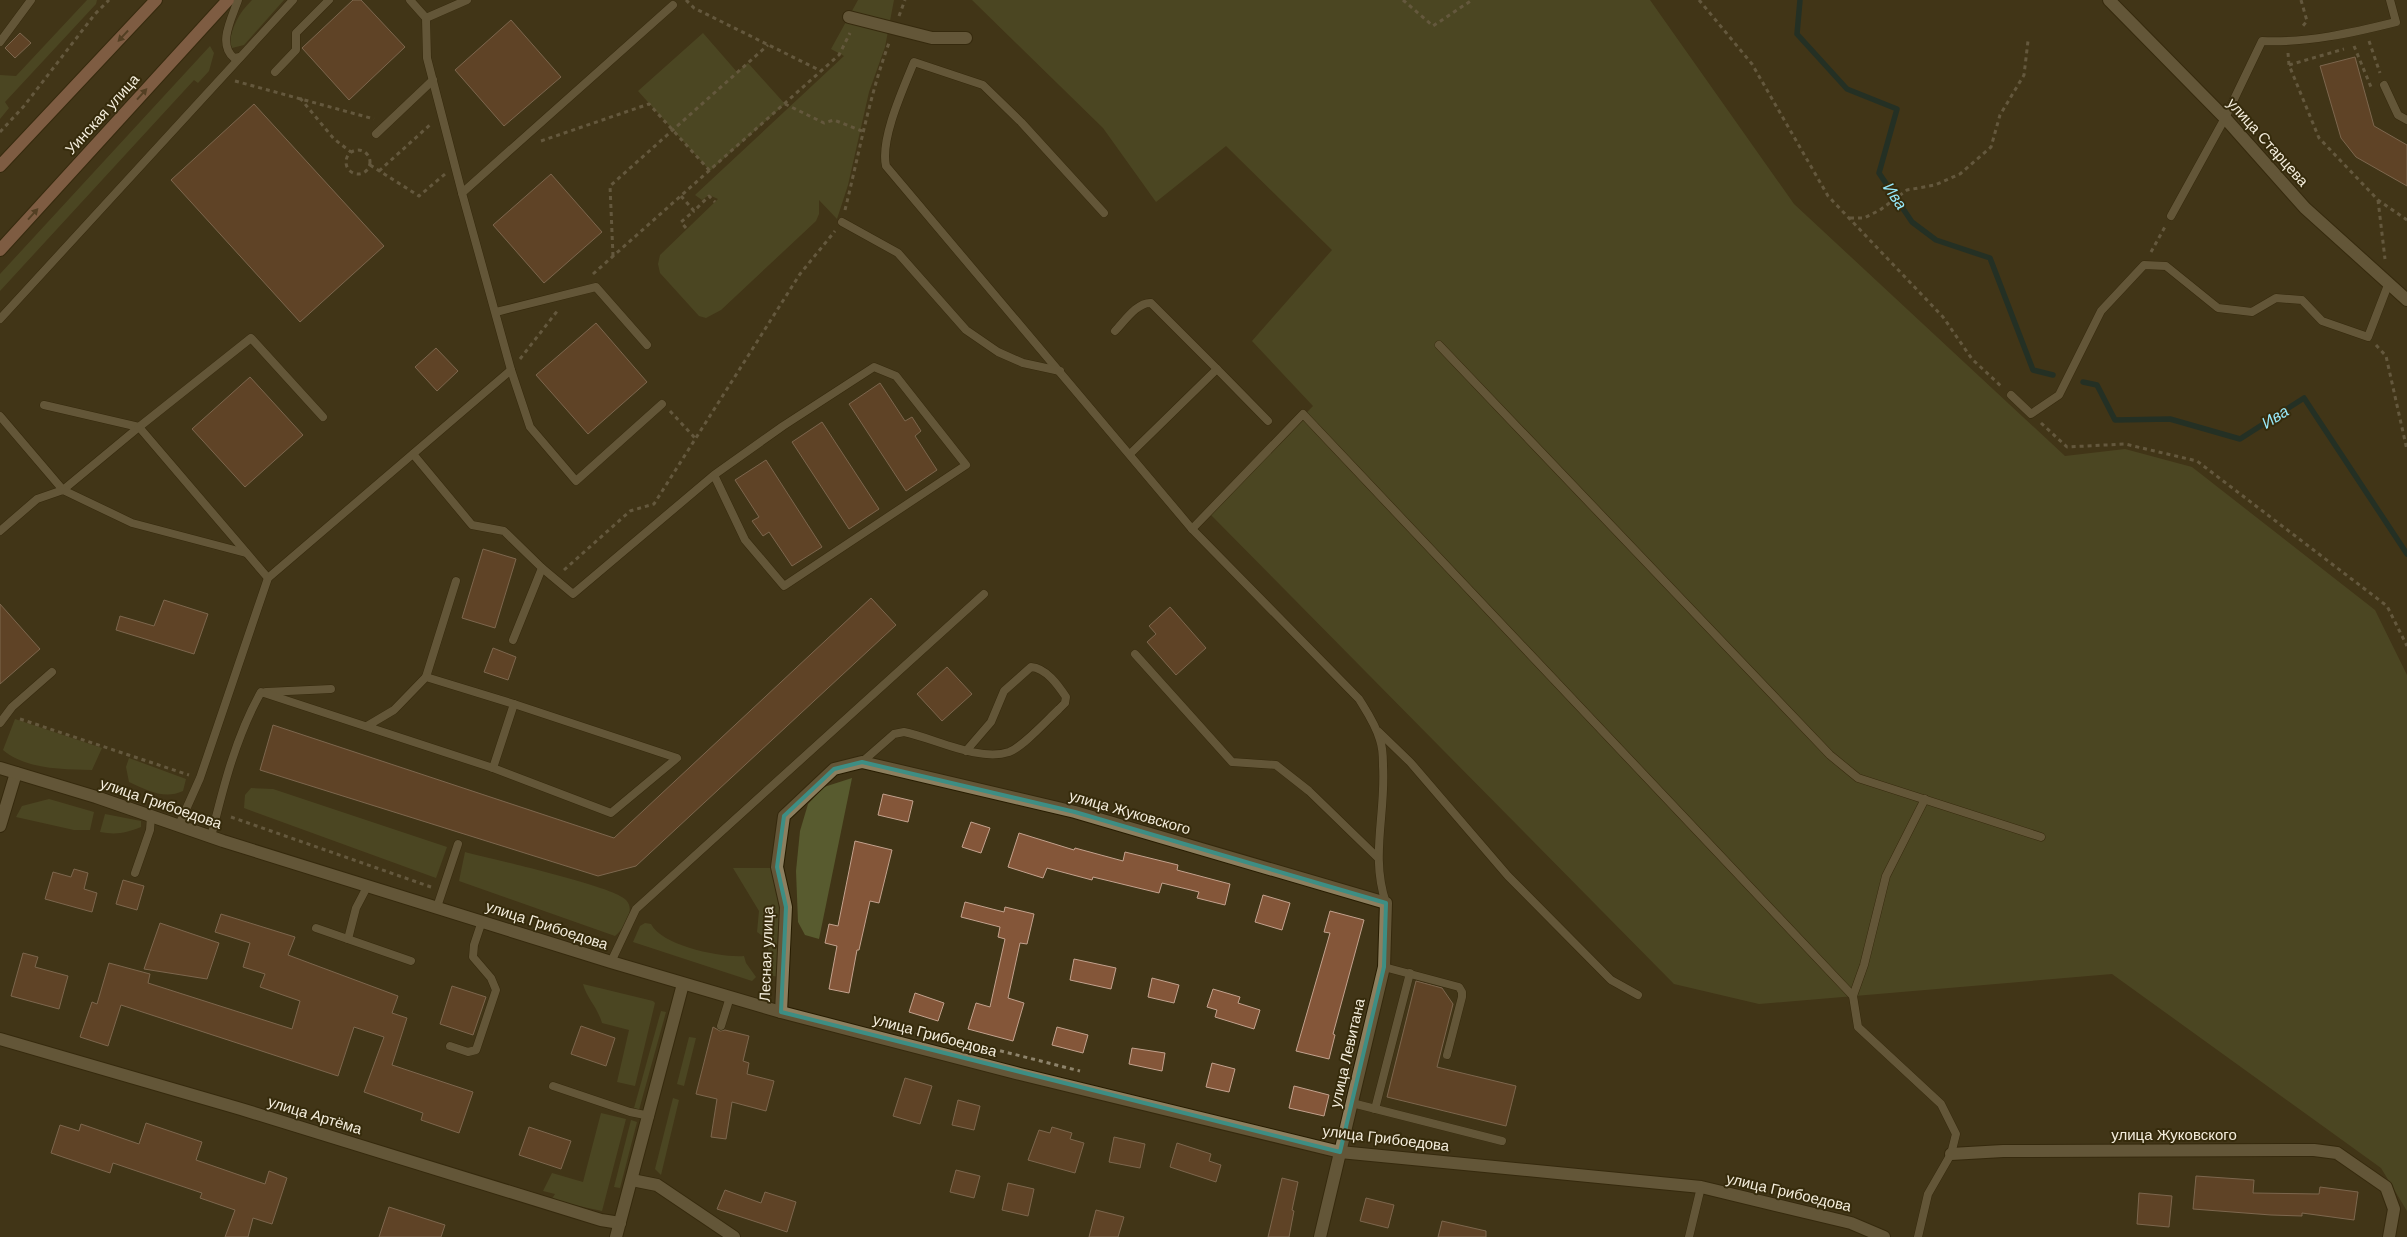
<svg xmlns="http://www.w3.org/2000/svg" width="2407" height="1237" viewBox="0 0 2407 1237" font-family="Arial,sans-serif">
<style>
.green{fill:#585b2f}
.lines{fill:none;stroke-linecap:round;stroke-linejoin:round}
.stream{stroke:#022b33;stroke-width:5.5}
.building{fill:#845639;stroke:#c3a28e}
.service-casing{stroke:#271c00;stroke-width:9}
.minor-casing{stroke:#271c00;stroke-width:14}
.tertiary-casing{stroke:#271c00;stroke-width:14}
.primary-casing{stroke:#271c00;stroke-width:14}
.path{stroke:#8e846c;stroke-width:3;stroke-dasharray:4 4;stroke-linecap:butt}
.service{stroke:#8c7f5f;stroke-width:8}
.minor{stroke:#8c7f5f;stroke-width:12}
.tertiary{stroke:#8c7f5f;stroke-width:12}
.primary{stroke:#c78d77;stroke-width:12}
.oneway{fill:#694d31}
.marked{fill:none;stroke:#3d8e84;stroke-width:4;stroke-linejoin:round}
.labels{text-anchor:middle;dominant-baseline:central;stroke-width:4;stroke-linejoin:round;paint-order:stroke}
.street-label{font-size:15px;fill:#f4eddc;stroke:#362b0c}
.water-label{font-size:16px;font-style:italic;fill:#97e9fb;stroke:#362b0c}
</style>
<rect width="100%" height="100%" fill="#413517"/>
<g class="green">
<path d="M87,0H97L96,4L5,102L9,108L0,119V75L16,76Z"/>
<path d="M252,0H284L244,45L232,48L229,44C233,25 238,14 252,0Z"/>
<path d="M858,0H894L885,47L869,92L848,185L837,219L819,200V214L816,221L721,310L706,318L699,316L660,273L658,264L660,255L718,199L709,195L702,200L695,195L844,56L831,49Z"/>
<path d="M972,0H1650L1794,204L2065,456L2125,449L2192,467L2375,610L2407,675V1211L2381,1168L2112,974L1759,1004L1674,984L1209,513L1313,406L1252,341L1332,250L1226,146L1156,202L1103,128Z"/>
<path d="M703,33L737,72L748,63L785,104L710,171L638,91Z"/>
<path d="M210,46L214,53L209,71L198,83L194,80L0,291V274Z"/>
<path d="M15,719L102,748L92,770C63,769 27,770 3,750Z"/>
<path d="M129,758L186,779L183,791C164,800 147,790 129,782L126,767Z"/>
<path d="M852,778L819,939L805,935L798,922L796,871L800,831L808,804L824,787Z"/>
<path d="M251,788L273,789L447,847L436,878L244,808L245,795Z"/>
<path d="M49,799L94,812L90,830H74L16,817L22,806Z"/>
<path d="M105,814L141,821V827C126,833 116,835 100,832Z"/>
<path d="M465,852C491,859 613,886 626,900C636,910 624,929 615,936L459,881Z"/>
<path d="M733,868H771L783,910L778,977L769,975L768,940L757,932L759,911Z"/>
<path d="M645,923L651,924C662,946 722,958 744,956L746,963L756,977L752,981L633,942L640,926Z"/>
<path d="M583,984L653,1001L655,1003L635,1086L617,1082L629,1030L602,1023C597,1006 587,999 583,984Z"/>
<path d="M661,1011L666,1012L639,1110L634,1108Z"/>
<path d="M689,1037L696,1038L684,1086L677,1084Z"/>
<path d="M673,1098L679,1100L661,1175L655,1169Z"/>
<path d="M601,1113L626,1119L602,1211L551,1200L555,1194L543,1191L552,1173L583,1182Z"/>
<path d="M631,1120L637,1122L620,1188L614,1187Z"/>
</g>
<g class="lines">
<g class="stream">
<path d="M1800,0L1797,34L1847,89L1897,109L1879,173L1912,222L1936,240L1990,258L2033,370L2053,375"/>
<path d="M2083,382L2097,385L2115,420L2170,419L2240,439L2304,398L2407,554"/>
</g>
</g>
<g class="building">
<path d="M353,0H361L405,47L349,100L302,48Z"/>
<path d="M511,20L561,77L504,126L455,70Z"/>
<path d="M20,33L31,43L15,58L5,48Z"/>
<path d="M2355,57L2374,126L2407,145V186L2356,157L2341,138L2320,66Z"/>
<path d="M254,104L384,246L300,322L171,180Z"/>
<path d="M551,174L602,232L544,283L493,225Z"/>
<path d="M596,323L647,382L588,434L536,375Z"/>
<path d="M436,348L458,371L437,391L415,367Z"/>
<path d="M250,377L303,435L245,487L192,429Z"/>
<path d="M880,383L905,421L912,417L921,431L915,436L937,470L906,491L849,404Z"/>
<path d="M822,422L879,509L849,529L792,442Z"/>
<path d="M766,460L822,547L792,566L769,532L763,536L752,521L759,517L735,480Z"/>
<path d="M483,549L516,559L495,628L462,618Z"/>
<path d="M871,598L896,625L636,866L598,876L260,770L273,725L614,838Z"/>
<path d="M164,600L208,614L194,654L116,630L120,616L154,626Z"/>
<path d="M0,604L40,649L0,684Z"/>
<path d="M1170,607L1206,648L1176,675L1147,642L1156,634L1149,626Z"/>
<path d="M493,648L516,657L508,680L484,672Z"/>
<path d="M947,667L972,694L942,721L917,694Z"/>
<path d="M883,794L913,801L908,822L878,815Z"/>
<path d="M971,822L990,828L981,853L962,847Z"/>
<path d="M1019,833L1074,850L1075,848L1123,861L1125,852L1178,865L1177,870L1230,884L1225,905L1197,898L1199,892L1162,883L1159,893L1093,877L1092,880L1047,868L1043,878L1008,867Z"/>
<path d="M855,841L892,850L879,903L870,901L859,950H857L849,993L829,989L837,946L825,943L829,924L838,926Z"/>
<path d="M74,869L88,873L84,889L97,893L92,912L45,899L53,872L71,877Z"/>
<path d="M123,880L144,886L137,910L116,904Z"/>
<path d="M1263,895L1290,903L1282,930L1255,922Z"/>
<path d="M965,902L1004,912L1005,907L1034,914L1027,944L1020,943L1008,998L1024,1003L1013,1041L968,1029L976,1003L990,1007L1005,939L998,937L1000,927L961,917Z"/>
<path d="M1330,911L1364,920L1333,1034L1335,1035L1329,1059L1296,1051L1330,933L1324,932Z"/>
<path d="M221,914L295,937L288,955L398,996L392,1013L407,1018L392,1065L473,1092L459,1133L421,1120L423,1113L364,1092L384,1037L354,1027L338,1076L121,1005L108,1046L80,1037L92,1002L97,1004L109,963L150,974L148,983L292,1029L300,1001L260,987L265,974L243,967L250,943L215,932Z"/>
<path d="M160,923L219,943L207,979L144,969Z"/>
<path d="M23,953L38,957L35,967L68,976L59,1009L11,996Z"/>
<path d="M1074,959L1116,968L1111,989L1070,980Z"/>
<path d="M1152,978L1179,985L1174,1003L1148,997Z"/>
<path d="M1416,981L1442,988L1453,1004L1437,1067L1516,1086L1506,1126L1387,1097Z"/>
<path d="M452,986L486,997L473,1035L440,1024Z"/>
<path d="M1213,989L1240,997L1238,1003L1260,1010L1254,1029L1215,1017L1217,1010L1207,1007Z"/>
<path d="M915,993L944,1003L938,1021L909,1012Z"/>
<path d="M581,1026L615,1038L606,1066L571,1054Z"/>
<path d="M713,1027L720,1031L725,1030L749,1036L743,1061L749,1063L747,1074L774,1081L766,1111L732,1102L726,1139L711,1137L717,1099L696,1094Z"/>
<path d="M1057,1027L1088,1035L1083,1053L1052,1045Z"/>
<path d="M1132,1048L1165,1053L1162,1071L1129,1064Z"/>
<path d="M1212,1063L1235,1069L1229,1092L1206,1087Z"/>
<path d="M905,1078L932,1086L920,1124L893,1116Z"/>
<path d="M1294,1086L1329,1095L1324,1116L1289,1108Z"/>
<path d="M958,1100L980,1106L974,1130L952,1125Z"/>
<path d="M146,1123L202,1142L196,1160L265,1184L269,1171L287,1178L272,1224L253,1218L248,1237H225L235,1210L200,1198L202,1193L113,1163L110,1173L51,1153L60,1125L79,1131L81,1124L139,1144Z"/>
<path d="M529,1127L571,1141L561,1169L519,1155Z"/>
<path d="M1052,1127L1072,1133L1070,1139L1084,1143L1075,1173L1028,1160L1039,1130L1050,1133Z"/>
<path d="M1114,1137L1145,1144L1140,1168L1109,1162Z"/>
<path d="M1177,1143L1211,1154L1209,1161L1221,1165L1216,1182L1170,1167Z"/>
<path d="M956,1170L980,1176L974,1198L950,1192Z"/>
<path d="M2196,1176L2254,1180L2253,1193L2319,1194L2320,1187L2358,1192L2354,1220L2302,1213V1216L2271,1215L2193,1209Z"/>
<path d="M1282,1178L1298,1182L1292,1210L1294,1211L1289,1237H1268Z"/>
<path d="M1008,1183L1034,1189L1028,1216L1002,1210Z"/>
<path d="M725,1190L761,1203L765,1192L796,1202L787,1232L717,1209Z"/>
<path d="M2139,1193L2172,1196L2169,1227L2137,1224Z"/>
<path d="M1366,1198L1394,1205L1388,1228L1360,1221Z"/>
<path d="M389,1207L445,1225L441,1237H379Z"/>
<path d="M1096,1210L1124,1217L1118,1237H1089Z"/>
<path d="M1442,1221L1486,1231V1237H1438Z"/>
</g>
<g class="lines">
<g class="service-casing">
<g id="service">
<path d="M238,0C232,18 217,44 234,58L240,57"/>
<path d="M410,0L426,18L427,58L462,193"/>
<path d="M426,18L467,0"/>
<path d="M0,42L31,0"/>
<path d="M275,72L296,50V33L329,0"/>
<path d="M2384,85L2398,115L2407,120"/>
<path d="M376,134L433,80"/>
<path d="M1104,213L1021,122L983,85L914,62C903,89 880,139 886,166L1192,529L1359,699C1367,712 1376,725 1380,740C1383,748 1383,758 1383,766C1386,814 1370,856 1386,903"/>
<path d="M2171,216L2225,118L2262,41C2307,43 2352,33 2396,22L2390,0"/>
<path d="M842,222L898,253L966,330L998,352L1023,363L1060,371"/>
<path d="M496,312L596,287L647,345"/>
<path d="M0,319L293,0"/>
<path d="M1115,331C1124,322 1137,302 1151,303L1217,369L1130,454"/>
<path d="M1439,345L1830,755L1858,778L2041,837"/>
<path d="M1217,369L1268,421"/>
<path d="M511,370L462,193L673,5"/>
<path d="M2011,395L2031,414L2059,395L2101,311L2144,265L2166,266L2218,308L2252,312L2276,298L2302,300L2322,321L2368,337L2388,285"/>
<path d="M44,405L139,427"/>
<path d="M0,416L63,490L139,427"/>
<path d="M413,454L472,525L504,531L542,568L513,640"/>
<path d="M1192,529L1303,414L1853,996"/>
<path d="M0,531L37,499L63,490L132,523L246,553"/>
<path d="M542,568L573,594L714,475L783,426L874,367L896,376L966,465L784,586L745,540L714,475"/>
<path d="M268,578L139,427L251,338L323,417"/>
<path d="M1135,654L1232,762L1276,765L1309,791L1377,857"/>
<path d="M426,677L456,581"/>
<path d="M266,692L331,689"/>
<path d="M0,723L12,707L52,672"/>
<path d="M1379,732L1410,762L1508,876L1611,980L1638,995"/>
<path d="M862,762L894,734L904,732C934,738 979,762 1009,752C1024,746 1047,720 1059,709L1065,703L1066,697C1058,685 1046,668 1031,667L1004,691L991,722L966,751"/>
<path d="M493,768L514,704"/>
<path d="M179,825L200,778L268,578L511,370L530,427L576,481L662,404"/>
<path d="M211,837C223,788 236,736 261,692L493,768L611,813L677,758L514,704L426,677L394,710L367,726"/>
<path d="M135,873L150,830L151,816"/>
<path d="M437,907L458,844"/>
<path d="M316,928L411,961"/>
<path d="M348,939L356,908L367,887"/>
<path d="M611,962L636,909L984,594"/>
<path d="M1384,967L1459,987L1462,992V997L1447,1055"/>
<path d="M721,1026L730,997"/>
<path d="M450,1046L468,1052L476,1050L496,990L491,978L473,957L474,945L482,921"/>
<path d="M553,1086L630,1112L650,1116"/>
<path d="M1352,1103L1502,1141"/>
<path d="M1375,1109L1410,973"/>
<path d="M1689,1237L1701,1187"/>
<path d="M1918,1237L1928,1194L1951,1154L1956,1134L1941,1104L1858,1027L1853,996L1864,965L1886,876L1925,799"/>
</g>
</g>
<g class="minor-casing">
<g id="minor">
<path d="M2109,0L2225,118L2305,208L2407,300"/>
<path d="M849,17L932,38H966"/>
<path d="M0,826L16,773"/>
<path d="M781,1012L786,907L777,867L784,816L834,769L862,762L1075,812L1386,903L1384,967L1320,1237"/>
<path d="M0,1039L241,1109L601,1220L620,1223"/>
<path d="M1951,1154L2003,1151L2314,1150L2337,1153L2386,1187L2394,1209L2389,1237"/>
<path d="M632,1180L657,1185L734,1237"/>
<path d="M616,1237L683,984"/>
</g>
</g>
<g class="tertiary-casing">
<path id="tertiary" d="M0,768L96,797L223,841L611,962L781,1012L1020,1074L1340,1152L1701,1187L1851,1223L1884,1237"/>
</g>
<g class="primary-casing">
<g id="primary">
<path d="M0,166L156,0"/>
<path d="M0,250L228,0"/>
</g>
</g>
<g class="path">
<path d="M686,0L694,8L821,71"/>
<path d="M1403,0L1433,26L1472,0"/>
<path d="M1699,0L1752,64L1828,196L1943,317L1972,359L2003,388"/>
<path d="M2301,0L2307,21L2302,27"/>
<path d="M899,16L905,0"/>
<path d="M2369,41L2380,73"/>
<path d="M2354,46L2371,87"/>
<path d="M2288,53L2289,65L2319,138L2378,200L2407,220"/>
<path d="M2289,65L2344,49"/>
<path d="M235,81L374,119"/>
<path d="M300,98L334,139L351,152"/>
<path d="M785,104L824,123L834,120L862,131"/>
<path d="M0,132L24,106L95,14L109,0"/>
<path d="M541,141L649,104L710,171"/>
<circle cx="358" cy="162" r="12"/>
<path d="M370,165L419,196L445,174"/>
<path d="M379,171L432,123"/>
<path d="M681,196L694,211L709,196L715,202"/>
<path d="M2378,200L2385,259"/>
<path d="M845,210C859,154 869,97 889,43"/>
<path d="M1850,218H1864L1880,210L1907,190L1935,185L1960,174L1991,147L2000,115L2024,75L2028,41"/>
<path d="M686,228L681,222L694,211"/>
<path d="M2151,252L2166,225"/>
<path d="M613,256L610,186L768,45"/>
<path d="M593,274L839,55L850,33"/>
<path d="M2376,345L2386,356L2407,450"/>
<path d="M520,359L558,310"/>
<path d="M670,411L695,438"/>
<path d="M2041,423L2067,447L2125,444L2197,461L2387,606L2407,646"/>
<path d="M564,570L630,511L654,504L800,274L835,231"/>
<path d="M20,719L189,775"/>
<path d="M231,817L431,887"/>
<path d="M938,1035L1080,1071"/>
</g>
<use href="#service" class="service"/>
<use href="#minor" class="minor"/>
<use href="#tertiary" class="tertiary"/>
<use href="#primary" class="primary"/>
</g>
<defs><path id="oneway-solid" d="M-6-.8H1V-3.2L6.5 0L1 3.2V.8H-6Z" transform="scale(1.25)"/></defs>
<g class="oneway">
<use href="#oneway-solid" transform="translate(123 36) rotate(133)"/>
<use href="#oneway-solid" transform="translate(142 94) rotate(-48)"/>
<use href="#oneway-solid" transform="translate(33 214) rotate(-48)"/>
</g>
<path d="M0 0H2407V1237H0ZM862,762L1075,812L1386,903L1384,967L1340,1152L781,1012L786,907L777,867L784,816L834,769Z" fill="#413517" fill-opacity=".55" fill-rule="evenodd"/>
<path class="marked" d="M862,762L1075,812L1386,903L1384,967L1340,1152L781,1012L786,907L777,867L784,816L834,769Z"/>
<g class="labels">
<g class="street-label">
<text transform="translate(102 114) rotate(-48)">Уинская улица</text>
<text transform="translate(2268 142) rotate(48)">улица Старцева</text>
<text transform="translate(161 803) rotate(19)">улица Грибоедова</text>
<text transform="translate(1130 812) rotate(16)">улица Жуковского</text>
<text transform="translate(547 925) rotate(18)">улица Грибоедова</text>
<text transform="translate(766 954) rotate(-88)">Лесная улица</text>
<text transform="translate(935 1035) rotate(15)">улица Грибоедова</text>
<text transform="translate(1347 1053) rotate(-77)">улица Левитана</text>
<text transform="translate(315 1115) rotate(17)">улица Артёма</text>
<text x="2174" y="1134">улица Жуковского</text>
<text transform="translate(1386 1138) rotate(7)">улица Грибоедова</text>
<text transform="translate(1789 1192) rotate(13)">улица Грибоедова</text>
</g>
<g class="water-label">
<text transform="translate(1895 196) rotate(56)">Ива</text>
<text transform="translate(2275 417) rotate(-32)">Ива</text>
</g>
</g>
</svg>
